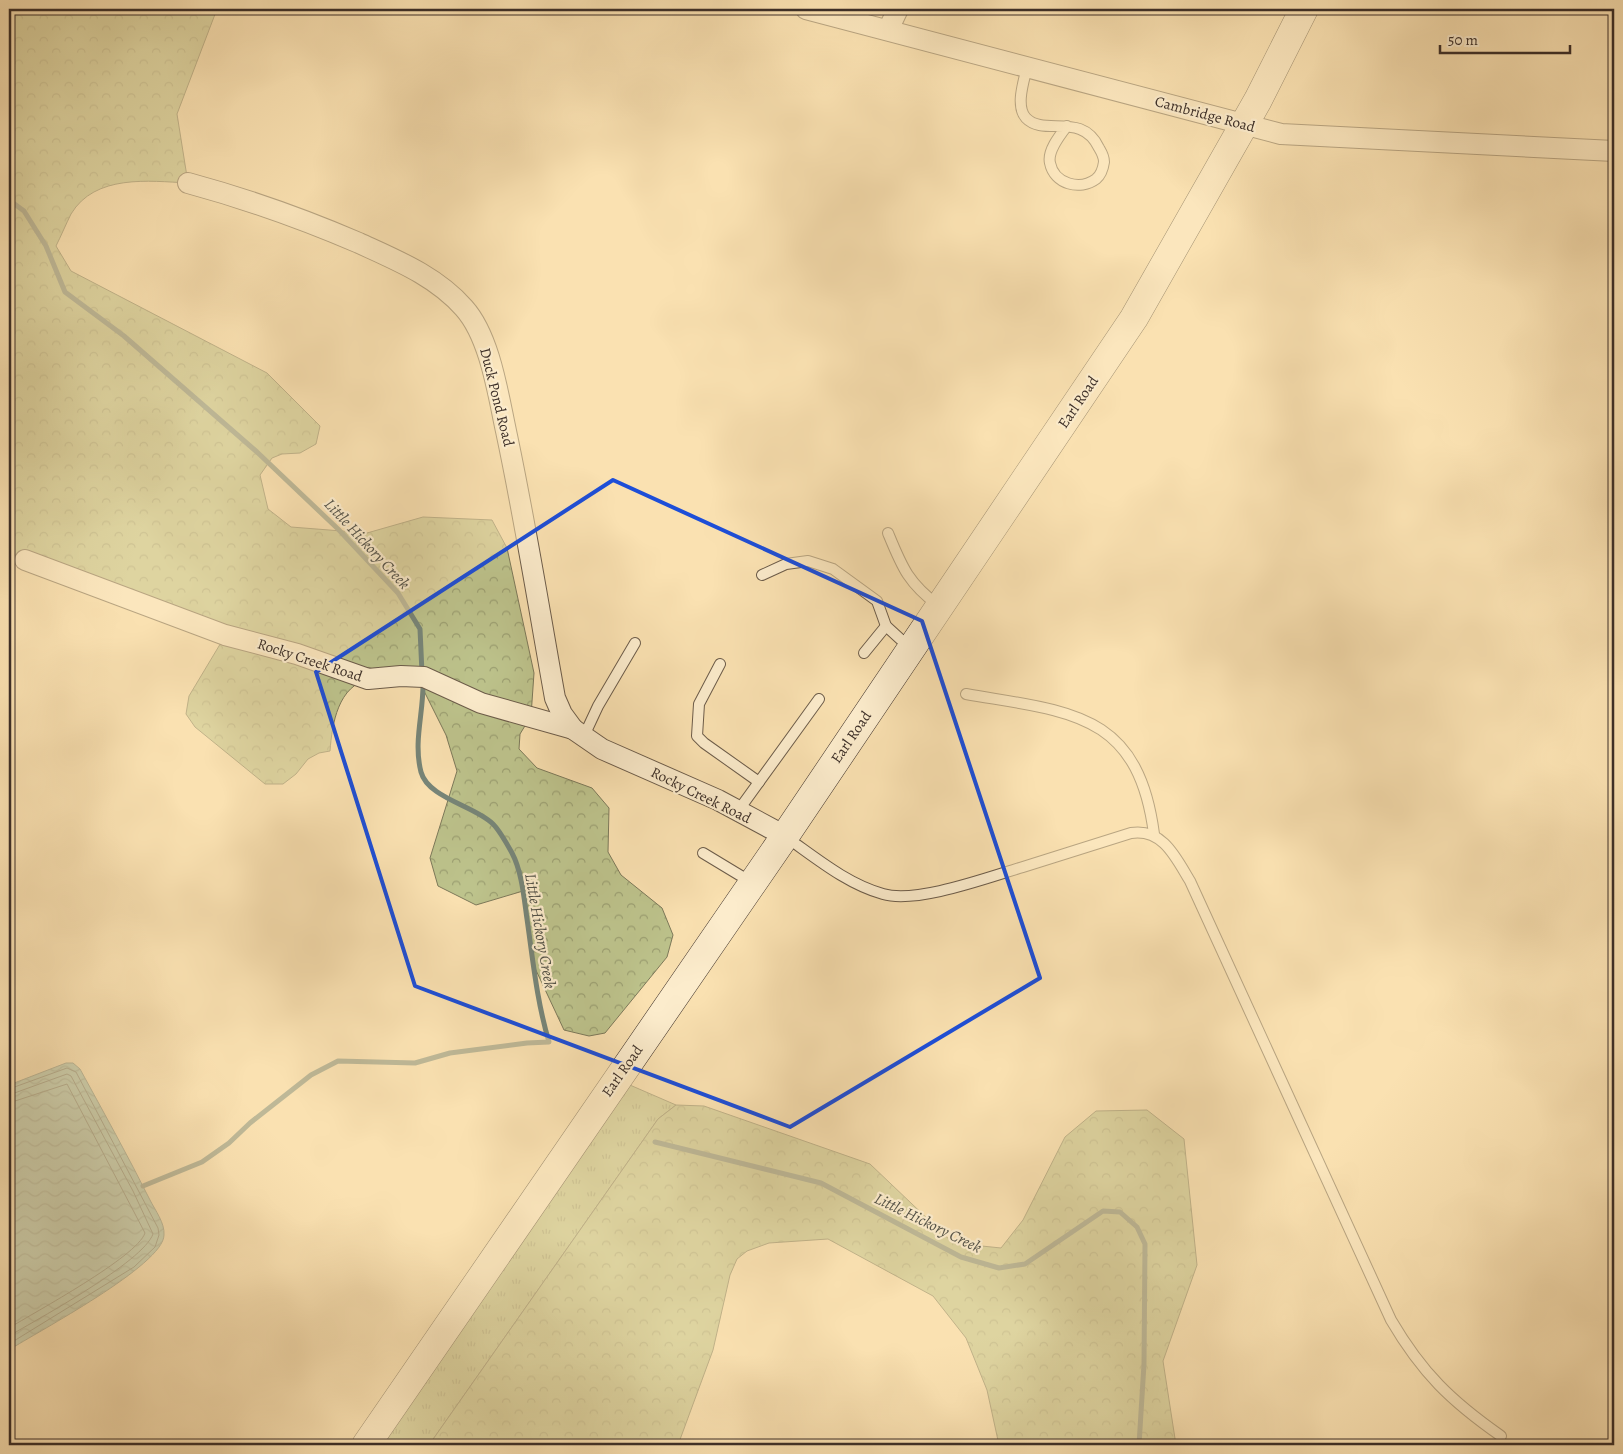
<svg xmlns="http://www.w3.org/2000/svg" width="1623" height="1454" viewBox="0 0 1623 1454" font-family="Alegreya,serif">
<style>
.grass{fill:url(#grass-tufts);stroke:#7c795a}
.forest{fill:url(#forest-crowns);stroke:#7c795a}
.water{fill:url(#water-waves);stroke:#778578}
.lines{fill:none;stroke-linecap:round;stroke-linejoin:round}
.shore{stroke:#6d766a;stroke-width:1}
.stream{stroke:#778578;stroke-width:5}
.service-casing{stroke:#6c5c4a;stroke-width:12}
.minor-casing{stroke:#6c5c4a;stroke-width:22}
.secondary-casing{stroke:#3c2f28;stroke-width:29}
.service{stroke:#fceccc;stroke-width:10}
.minor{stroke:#fceccc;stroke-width:20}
.secondary{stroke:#fceccc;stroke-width:28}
.marked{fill:none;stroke:#1d4ed8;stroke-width:4;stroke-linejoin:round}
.labels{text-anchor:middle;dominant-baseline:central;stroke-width:4.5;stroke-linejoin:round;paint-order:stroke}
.street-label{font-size:15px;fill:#3c2f28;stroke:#fceccc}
.water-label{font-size:16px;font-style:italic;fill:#545349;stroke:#fceccc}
</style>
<defs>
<pattern id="grass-tufts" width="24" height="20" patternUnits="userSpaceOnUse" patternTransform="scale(1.25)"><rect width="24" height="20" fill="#bdc38c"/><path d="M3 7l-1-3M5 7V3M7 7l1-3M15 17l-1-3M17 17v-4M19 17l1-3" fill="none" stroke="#9b9f72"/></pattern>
<pattern id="forest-crowns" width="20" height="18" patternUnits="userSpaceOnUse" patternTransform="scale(1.25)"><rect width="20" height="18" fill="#bdc38c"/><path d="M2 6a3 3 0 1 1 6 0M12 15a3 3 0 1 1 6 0" fill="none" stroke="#9b9f72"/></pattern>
<pattern id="water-waves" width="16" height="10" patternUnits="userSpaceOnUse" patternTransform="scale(1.25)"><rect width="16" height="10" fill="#9ebead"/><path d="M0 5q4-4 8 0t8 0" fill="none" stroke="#829b8d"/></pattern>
</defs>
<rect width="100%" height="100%" fill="#fae1b1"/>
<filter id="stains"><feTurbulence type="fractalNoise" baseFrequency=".004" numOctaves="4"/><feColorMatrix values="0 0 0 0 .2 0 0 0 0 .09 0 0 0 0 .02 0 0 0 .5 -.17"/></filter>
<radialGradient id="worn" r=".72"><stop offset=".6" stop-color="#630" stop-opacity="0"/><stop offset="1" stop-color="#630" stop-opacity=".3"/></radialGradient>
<path class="grass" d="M616,1079L676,1105L658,1119L429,1445H366Z"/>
<g class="forest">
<path d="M9,9H217L177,114L188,183C149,181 95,174 71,214C66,224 61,236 56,246L71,271L267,373L320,426L316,444L300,453L282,454L272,458L260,475L268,509L291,527L367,533L423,517L492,520L507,548L534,673L531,716L520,734L519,749L537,768L592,788L609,808L608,852L621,875L662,908L673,935L667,957L605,1033L589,1036L564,1030L534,966L523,891L476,905L438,886L430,858L457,771L446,735L417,677C402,677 385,677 370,679C338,685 332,724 330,751L319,753L308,759L296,774L283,784H265L195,727L186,714L189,696L225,636L9,555Z"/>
<path d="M676,1105L704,1106L870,1164L953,1243L1001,1248L1023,1220L1065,1137L1096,1111L1147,1110L1184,1139L1197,1265L1163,1361L1176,1445H999L987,1390L966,1338L933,1296L828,1239L769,1243L747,1251L737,1259L730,1275L713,1350L678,1445H429L658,1119Z"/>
</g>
<path class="water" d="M66,1063H73L80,1069C104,1113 128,1156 150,1200C155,1210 165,1223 164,1235C164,1265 37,1332 9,1350V1085Z"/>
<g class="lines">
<g class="shore">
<path d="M9,1089L67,1068L76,1072L158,1228L159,1235L155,1247L134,1267L9,1344"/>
<path d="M9,1095L67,1074L71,1076L133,1191L153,1234C143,1262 38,1319 9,1336"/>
<path d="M9,1103L67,1084L145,1233C137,1257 35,1312 9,1328"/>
</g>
<g class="stream">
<path d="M9,200L24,211L46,246L65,292L124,336L257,452L338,529L398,593L420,629L422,673"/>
<path d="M655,1142L821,1183L961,1257L999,1268L1025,1264L1103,1211L1120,1212L1137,1227L1145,1244L1144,1364L1139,1445"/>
<path d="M143,1186L202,1162L229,1143L250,1123L311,1075L338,1061L415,1063L450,1053L527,1043L549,1042C537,1002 533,961 527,919C524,898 522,872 512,853C507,844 500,831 493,824C475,806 428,798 421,772C413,741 424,712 423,681"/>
</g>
<g class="service-casing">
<g id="service">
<path d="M1027,67C1024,81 1015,106 1026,118C1044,137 1082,111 1099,148C1102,153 1104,156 1104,162C1103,169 1101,175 1096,179C1080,191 1054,184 1050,163C1047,151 1060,135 1067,126"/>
<path d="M888,533C902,567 908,583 939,606"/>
<path d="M762,575L786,564L808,561L833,569L877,601L886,626L910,648"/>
<path d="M864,653L886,626"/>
<path d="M720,664L699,704L697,736L704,743L759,782"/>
<path d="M966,694C1069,712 1138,711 1154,834"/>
<path d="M584,736L598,706L635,643"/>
<path d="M738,811L819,699"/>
<path d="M786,837C816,858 847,884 883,894C917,904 989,877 1023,867C1059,856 1095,844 1131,833C1163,828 1176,858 1190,881L1391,1320C1422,1373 1451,1401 1501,1436"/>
<path d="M703,853L751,882"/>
</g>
</g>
<g class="minor-casing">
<g id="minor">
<path d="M806,9L1281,134L1614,151"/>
<path d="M888,30L898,9"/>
<path d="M188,183C247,199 303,219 359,243C396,260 436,276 464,308C490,337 498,394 506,431C525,520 539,609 555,698L562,714L573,729"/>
<path d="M25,560L225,635L297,654L368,679L401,676L424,677L481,703L573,729L602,749L718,800L785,836"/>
</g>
</g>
<g class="secondary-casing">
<path id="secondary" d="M366,1445L785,836L1134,318L1258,100L1304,9"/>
</g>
<use href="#service" class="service"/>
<use href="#minor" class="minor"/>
<use href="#secondary" class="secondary"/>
</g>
<path d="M0 0H1623V1454H0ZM613,480L922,621L1040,978L790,1127L415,986L316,672Z" fill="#fae1b1" fill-opacity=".55" fill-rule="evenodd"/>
<path class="marked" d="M613,480L922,621L1040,978L790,1127L415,986L316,672Z"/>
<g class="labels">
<g class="street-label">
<text transform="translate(1205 114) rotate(15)">Cambridge Road</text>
<text transform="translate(497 397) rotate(76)">Duck Pond Road</text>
<text transform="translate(1078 402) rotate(-56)">Earl Road</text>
<text transform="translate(310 660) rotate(18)">Rocky Creek Road</text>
<text transform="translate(851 737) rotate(-56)">Earl Road</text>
<text transform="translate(701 795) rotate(26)">Rocky Creek Road</text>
<text transform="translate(622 1071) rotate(-55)">Earl Road</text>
</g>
<g class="water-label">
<text transform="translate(367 544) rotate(47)">Little Hickory Creek</text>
<text transform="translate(540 931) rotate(80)">Little Hickory Creek</text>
<text transform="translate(928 1223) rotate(26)">Little Hickory Creek</text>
</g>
</g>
<rect width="1623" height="1454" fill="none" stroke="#fae1b1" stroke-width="30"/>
<rect x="10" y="10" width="1603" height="1434" fill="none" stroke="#3c2f28" stroke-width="2.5"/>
<rect x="15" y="15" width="1593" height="1424" fill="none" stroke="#3c2f28"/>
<path d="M1440 45v8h130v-8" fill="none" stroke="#3c2f28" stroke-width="2.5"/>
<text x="1448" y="45" font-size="15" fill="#3c2f28" stroke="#fceccc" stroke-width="4" paint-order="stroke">50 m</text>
<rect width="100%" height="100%" filter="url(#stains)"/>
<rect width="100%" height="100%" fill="url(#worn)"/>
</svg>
